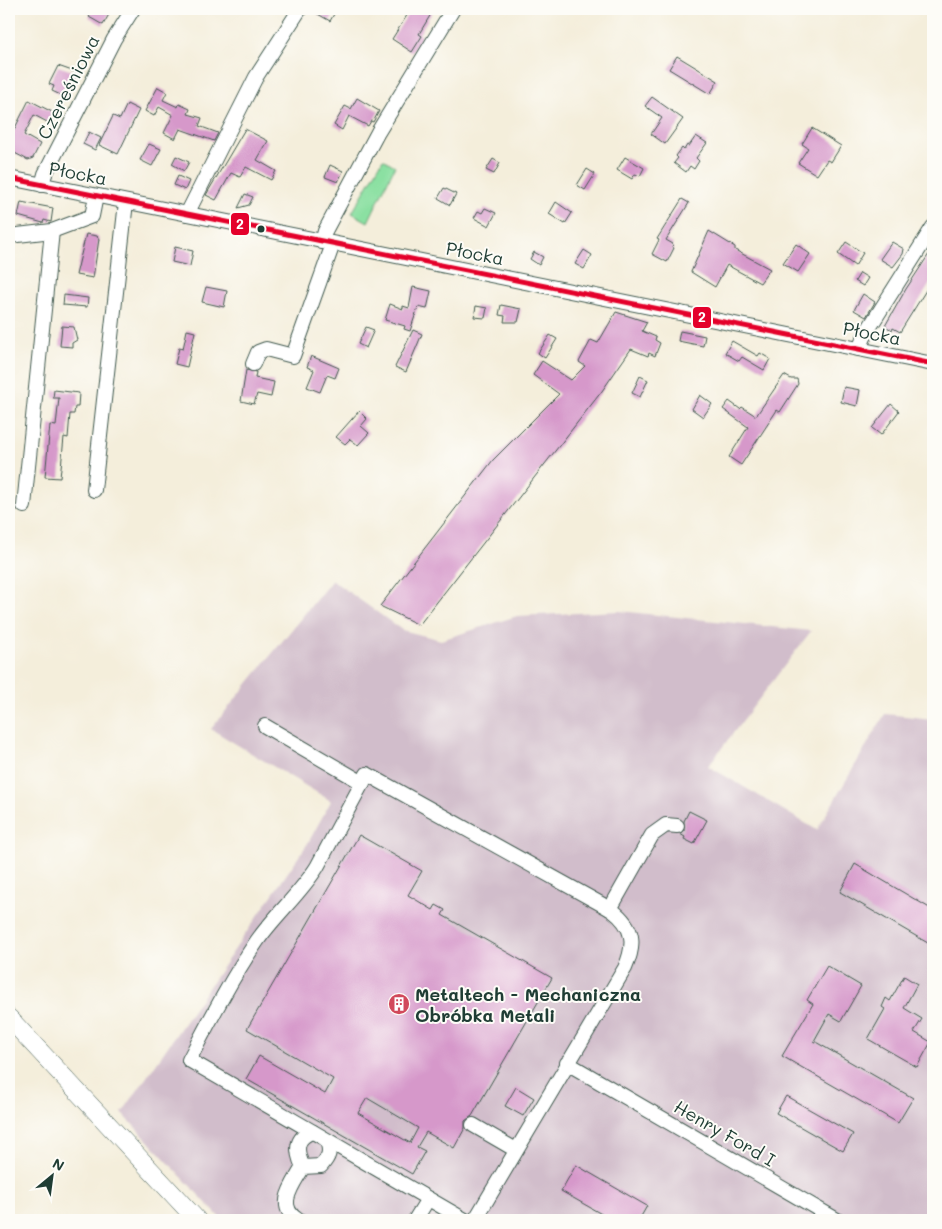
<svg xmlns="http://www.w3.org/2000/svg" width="942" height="1229" viewBox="0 0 942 1229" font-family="Mali,sans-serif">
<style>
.industrial{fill:#d1bdcb}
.green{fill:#8be0a2;stroke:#558e6b}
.building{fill:#d698ca;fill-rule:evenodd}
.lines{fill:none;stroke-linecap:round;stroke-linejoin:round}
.minor-casing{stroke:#3f584d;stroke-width:16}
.major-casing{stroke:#3f584d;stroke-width:19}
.minor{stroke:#fff;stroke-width:14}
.major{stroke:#fff;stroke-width:18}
.bus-1-casing{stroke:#fdfcf7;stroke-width:9}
.bus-1{stroke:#e4002b;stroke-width:5}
.bus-dot{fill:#1f3d34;stroke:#fdfcf7;stroke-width:2}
.labels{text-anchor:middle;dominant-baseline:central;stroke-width:4;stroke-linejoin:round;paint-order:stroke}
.street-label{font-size:18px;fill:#1f3d34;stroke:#fdfcf7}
.poi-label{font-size:18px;font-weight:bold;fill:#1f3d34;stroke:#fdfcf7;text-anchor:start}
.line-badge{stroke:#fdfcf7;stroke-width:2}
.badge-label{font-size:14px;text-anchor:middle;font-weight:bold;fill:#fff}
</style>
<rect width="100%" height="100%" fill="#fdfcf7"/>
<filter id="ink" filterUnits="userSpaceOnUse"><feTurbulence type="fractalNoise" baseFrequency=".02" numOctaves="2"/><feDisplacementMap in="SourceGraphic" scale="10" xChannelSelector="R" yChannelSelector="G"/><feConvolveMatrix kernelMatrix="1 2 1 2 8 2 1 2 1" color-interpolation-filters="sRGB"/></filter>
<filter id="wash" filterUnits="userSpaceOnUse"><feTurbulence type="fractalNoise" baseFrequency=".0096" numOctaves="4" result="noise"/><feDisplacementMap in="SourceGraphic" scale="20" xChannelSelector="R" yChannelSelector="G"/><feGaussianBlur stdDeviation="1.12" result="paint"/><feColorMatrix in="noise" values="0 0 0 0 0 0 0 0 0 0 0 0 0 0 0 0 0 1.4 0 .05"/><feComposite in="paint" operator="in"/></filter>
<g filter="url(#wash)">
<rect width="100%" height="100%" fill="#f4eedb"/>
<path class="industrial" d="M332,580L402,630L441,640L517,616L619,611L811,631L708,766L817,830L885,714L933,719V1220H222L122,1113L308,843L331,801L211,729Z"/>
<path class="green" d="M383,159L395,166L368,222L352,213Z"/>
<g id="blocks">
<g class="building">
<path d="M94,9H112L103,25L89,17Z"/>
<path d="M309,9H337L330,21Z"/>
<path d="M411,9H434L419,34L422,36L412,52L392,39Z"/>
<path d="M677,56L718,81L710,94L669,69Z"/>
<path d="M58,66L75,72L76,75L65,97L52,91L54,86L49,84Z"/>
<path d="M158,87L167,92L163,100L178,107L179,104L190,109L188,114L202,118L199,126L218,133L214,141L180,129L175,139L164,133L173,115L159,107L154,116L145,111Z"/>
<path d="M652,97L683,119L665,144L651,134L662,118L645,106Z"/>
<path d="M357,98L379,111L373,122L371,121L368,126L349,116L342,130L334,125L345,106L351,109Z"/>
<path d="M29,100L54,113L49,123L34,115L24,135L40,144L33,158L28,160L9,150V140Z"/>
<path d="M127,104L139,110L118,154L99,145L113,116L120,119Z"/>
<path d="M812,128L841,146L831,162L827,160L817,175L798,163L808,148L802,144Z"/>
<path d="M245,129L268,141L257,160L276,171L271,180L246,167L240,177L231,173L216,200L206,195Z"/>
<path d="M89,132L101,138L95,150L83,144Z"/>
<path d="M696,136L707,143L696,158L699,161L694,169L690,166L686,172L674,163L678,158L676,156L682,148L684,150L687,145L689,146Z"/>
<path d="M149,144L161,149L152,166L140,160Z"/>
<path d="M176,156L189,162L184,171L172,164Z"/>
<path d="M625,157L644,168L640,176L635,174L632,179L617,170Z"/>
<path d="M493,159L500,163L494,174L486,170Z"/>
<path d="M330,165L343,171L338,182L325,177Z"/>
<path d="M587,169L595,174L585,190L577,185Z"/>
<path d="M178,176L189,181L185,190L174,185Z"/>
<path d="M444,188L456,194L450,205L438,198Z"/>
<path d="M245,194L253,197L249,205L238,208Z"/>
<path d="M682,199L689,203L666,240L673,244L672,247L674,248L667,262L652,254L659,240L657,239Z"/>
<path d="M21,202L53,208L51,222L44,220L43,223L18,216Z"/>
<path d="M556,202L572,213L565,224L549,214Z"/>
<path d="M485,208L496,213L489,226L474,218L478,211L482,213Z"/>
<path d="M709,231L735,247V250L770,269L760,283L727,265L715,287L691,272Z"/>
<path d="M86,234L97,236L99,239L93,278L76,275Z"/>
<path d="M846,242L863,253L855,266L838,254Z"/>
<path d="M892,242L904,249L903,254L893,267L880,259Z"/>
<path d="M796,244L810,254L798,272L783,263Z"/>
<path d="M175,247L193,251L190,266L172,262Z"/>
<path d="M933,248V279L900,332L893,328L892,330L885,326L906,289Z"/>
<path d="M584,250L592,255L584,269L575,264Z"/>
<path d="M534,252L543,257L539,265L530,259Z"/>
<path d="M860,273L868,278L863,286L855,281Z"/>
<path d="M206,287L227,291L224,307L202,302Z"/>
<path d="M413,287L431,291L427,309L418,307L410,331L404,329L405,326L385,320L390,304L403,309V306L409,308Z"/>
<path d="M863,294L875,302L866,317L854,310Z"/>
<path d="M64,295L88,298L87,307L63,305Z"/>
<path d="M501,305L521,309L518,322H504L505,316L499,315Z"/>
<path d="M476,306L487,308L485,318L474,317Z"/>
<path d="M616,312L647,322L642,331L656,337L655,340L660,343L655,356L649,353L648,356L631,349L602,391L419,625L380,606L493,460L559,394L533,375L542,361L571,380L585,366L579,362L591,340L598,343Z"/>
<path d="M62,326L74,327L77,340L72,343V347L60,346Z"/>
<path d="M366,327L374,330L366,348L358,344Z"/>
<path d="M187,330L195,332L187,367L175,364L179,348L183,349Z"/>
<path d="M413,330L422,334L406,372L395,367Z"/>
<path d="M680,331L705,336L703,346L678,341Z"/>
<path d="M550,335L557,339L545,358L538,353Z"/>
<path d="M732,341L758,356L760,353L770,359L764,370L742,357L739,361L725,353Z"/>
<path d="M311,356L339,368L335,378L327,375L320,392L307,387L314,370L307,367Z"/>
<path d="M246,370L256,372L255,378L274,382L271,397L257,394L254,404L241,401Z"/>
<path d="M784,375L791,379H797L798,384L780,412L777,410L741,465L729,457L748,427L723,409L729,401L740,409L742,407L756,416Z"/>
<path d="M640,376L648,380L640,397L632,393Z"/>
<path d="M844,387L860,390L857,406L841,402Z"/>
<path d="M54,390L79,393L78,407H75L74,414H70L68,438L64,437L60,478L45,477L50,425L56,426L59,398H53Z"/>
<path d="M700,395L712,404L703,417L692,409Z"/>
<path d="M891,404L899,411L881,435L872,428Z"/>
<path d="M359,411L367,419L361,426L369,433L358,445L350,439L345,444L336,437Z"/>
<path d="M689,811L707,820L694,844L684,839L685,837L680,834L684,831V821Z"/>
<path d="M359,835L422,871L408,895L433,910L436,905L445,910L442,915L552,978L472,1116L465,1121V1128L454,1148L426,1132L417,1147L425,1151L412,1174L246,1079L259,1056L325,1094L333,1079L247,1029ZM367,1098L418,1128L410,1143L358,1113Z"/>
<path d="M855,864L933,910V946L840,892Z"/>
<path d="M827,966L861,986L841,1021L829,1014L814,1041L913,1098L898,1123L782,1056L813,1004L807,1000Z"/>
<path d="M904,976L917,984L904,1008L922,1019L914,1032L931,1042L917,1067L868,1039L885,1009L882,1007L886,998L890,1001Z"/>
<path d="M516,1087L534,1098L523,1116L505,1106Z"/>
<path d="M786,1096L853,1134L843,1151L776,1113Z"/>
<path d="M576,1165L647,1206L639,1220H612L561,1191Z"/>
</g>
</g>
</g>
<g filter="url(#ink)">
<use href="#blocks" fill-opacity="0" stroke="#3f584d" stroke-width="1"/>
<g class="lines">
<g class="minor-casing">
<g id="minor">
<path d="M9,178L933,364"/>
<path d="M42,185L45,174L114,39L133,9"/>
<path d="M187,214L256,77L300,9"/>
<path d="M9,236L52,231L92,216L96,196"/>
<path d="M322,242L325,231L378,132L453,9"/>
<path d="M859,349L866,333L933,227"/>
<path d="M253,364L258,352L266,349L293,356L333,244"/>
<path d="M94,490L126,202"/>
<path d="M24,506L52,231"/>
<path d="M265,726L363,783"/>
<path d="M610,909L652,835L666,825L677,826"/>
<path d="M567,1063L837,1220"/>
<path d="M473,1125L516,1150"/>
<path d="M303,1167C296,1152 294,1137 313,1132"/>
<path d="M298,1220C275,1206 293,1185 303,1167L321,1166C329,1157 331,1152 327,1141"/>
<path d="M415,1220L428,1199"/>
<path d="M465,1220L189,1060C210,1020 231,979 257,941C275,915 300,894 317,867L367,774L612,910C634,927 636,943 625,968L475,1220"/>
</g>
</g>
<g class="major-casing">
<path id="major" d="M9,1018L197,1220"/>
</g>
<use href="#minor" class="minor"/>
<use href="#major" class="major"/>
<g class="bus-1-casing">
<path id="bus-1" d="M9,178L933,364"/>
</g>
<use href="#bus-1" class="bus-1"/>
</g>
</g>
<defs>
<g id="building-disc" transform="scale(1.125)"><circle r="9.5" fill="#d1495b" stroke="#fdfcf7"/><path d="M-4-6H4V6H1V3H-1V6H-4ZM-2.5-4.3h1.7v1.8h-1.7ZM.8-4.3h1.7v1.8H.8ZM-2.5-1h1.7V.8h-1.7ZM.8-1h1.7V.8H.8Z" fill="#fff"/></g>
</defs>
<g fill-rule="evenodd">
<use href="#building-disc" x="399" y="1004"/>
</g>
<circle class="bus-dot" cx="261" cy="229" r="4.5"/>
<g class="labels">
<g class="street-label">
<text transform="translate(68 87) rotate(-63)">Czereśniowa</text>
<text transform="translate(78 173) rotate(11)">Płocka</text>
<text transform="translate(475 253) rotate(11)">Płocka</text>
<text transform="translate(872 333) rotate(11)">Płocka</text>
<text transform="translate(725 1133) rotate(30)">Henry Ford I</text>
</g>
<g class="poi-label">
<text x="415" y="994">Metaltech - Mechaniczna<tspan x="415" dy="21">Obróbka Metali</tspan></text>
</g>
</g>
<g class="line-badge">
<rect x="230" y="212" width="20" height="24" rx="5" fill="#e4002b"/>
<rect x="692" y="306" width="20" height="23" rx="5" fill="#e4002b"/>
</g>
<g class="badge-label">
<text x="240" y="229">2</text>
<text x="702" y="322">2</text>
</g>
<rect width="942" height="1229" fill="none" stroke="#fdfcf7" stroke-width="30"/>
<g transform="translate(52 1176) rotate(29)" stroke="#fdfcf7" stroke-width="4" paint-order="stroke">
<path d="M0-4L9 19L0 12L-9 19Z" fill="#1f3d34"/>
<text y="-8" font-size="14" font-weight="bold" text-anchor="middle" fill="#1f3d34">N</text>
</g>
</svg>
